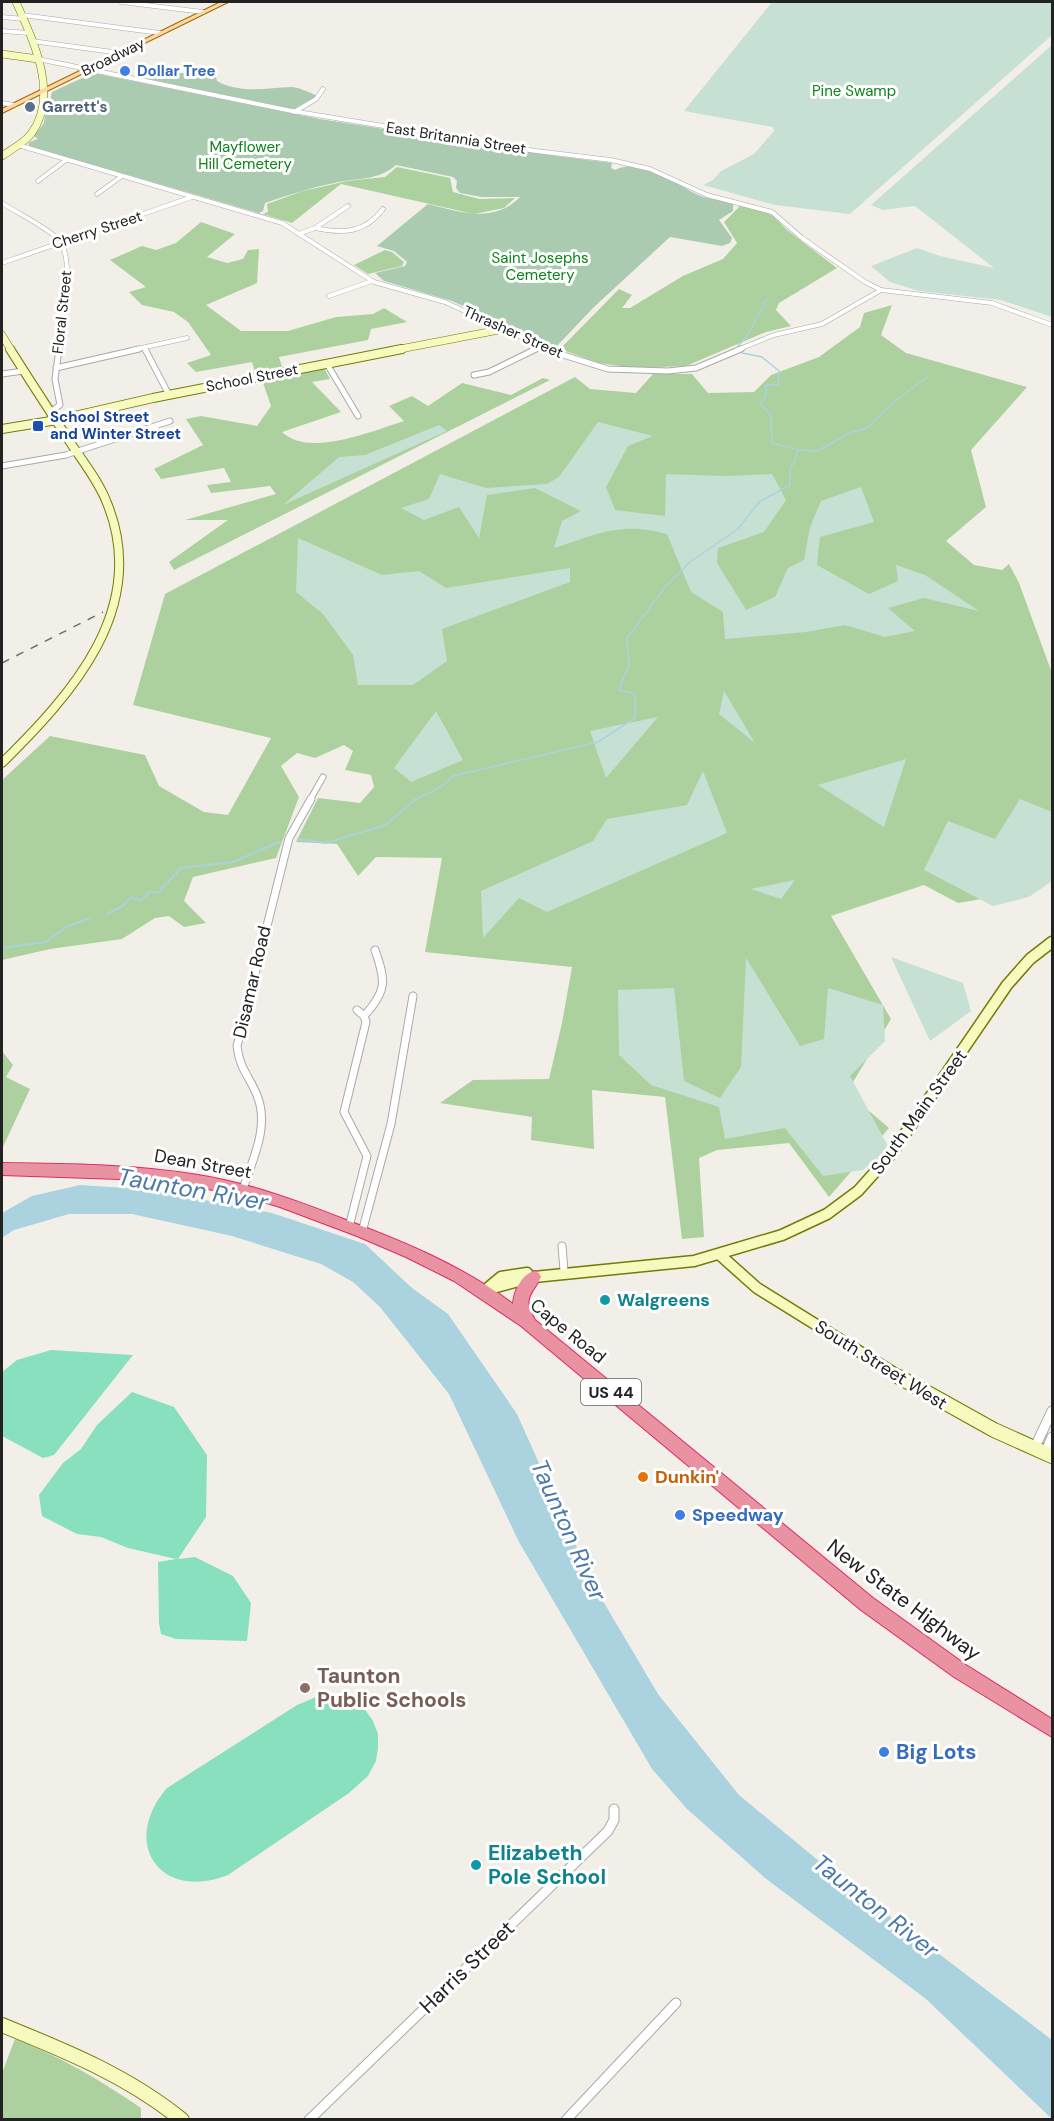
<svg xmlns="http://www.w3.org/2000/svg" width="1054" height="2121" viewBox="0 0 1054 2121" font-family="'DM Sans',sans-serif">
<style>
.forest{fill:#add19e}
.wetland{fill:#c6e0d4}
.cemetery{fill:#aacbaf}
.pitch{fill:#88e0be}
.water{fill:#aad3df}
.lines{fill:none;stroke-linecap:round;stroke-linejoin:round}
.stream-far1{stroke:#aad3df;stroke-width:1.5}
.stream{stroke:#aad3df;stroke-width:2}
.street-far3-casing{stroke:#a9a9a9;stroke-width:5}
.street-far2-casing{stroke:#a9a9a9;stroke-width:7}
.street-far1-casing{stroke:#a9a9a9;stroke-width:9}
.street-casing{stroke:#a9a9a9;stroke-width:11}
.secondary-far3-casing{stroke:#707d05;stroke-width:8}
.secondary-far2-casing{stroke:#707d05;stroke-width:10}
.secondary-far1-casing{stroke:#707d05;stroke-width:13}
.secondary-casing{stroke:#707d05;stroke-width:16}
.primary-casing{stroke:#a06b00;stroke-width:2}
.highway-casing{stroke:#dc2a67;stroke-width:2}
.street-far3{stroke:#fff;stroke-width:4}
.street-far2{stroke:#fff;stroke-width:5}
.street-far1{stroke:#fff;stroke-width:7}
.street{stroke:#fff;stroke-width:9}
.secondary-far3{stroke:#f7fabf;stroke-width:7}
.secondary-far2{stroke:#f7fabf;stroke-width:8}
.secondary-far1{stroke:#f7fabf;stroke-width:10}
.secondary{stroke:#f7fabf;stroke-width:14}
.primary{fill:#fcd6a4;fill-rule:evenodd}
.highway{fill:#e892a2;fill-rule:evenodd}
.rail{stroke:#707070;stroke-width:1.5;stroke-dasharray:8 8;stroke-linecap:butt}
.shop-dot{fill:#3f7fe0;stroke:#fff;stroke-width:2}
.service-dot{fill:#5c6f8a;stroke:#fff;stroke-width:2}
.transit-dot{fill:#1a4fb4;stroke:#fff;stroke-width:2}
.culture-dot{fill:#0f9aa8;stroke:#fff;stroke-width:2}
.food-dot{fill:#e8710a;stroke:#fff;stroke-width:2}
.education-dot{fill:#8d6e63;stroke:#fff;stroke-width:2}
.labels{text-anchor:middle;dominant-baseline:central;stroke-width:6;stroke-linejoin:round;paint-order:stroke}
.far-street-label{font-size:15px;fill:#222;stroke:#fff}
.far-shop-label{font-size:15px;font-weight:bold;fill:#366cbe;stroke:#fff;text-anchor:start}
.far-park-label{font-size:15px;fill:#0c8416;stroke:#fff}
.far-service-label{font-size:15px;font-weight:bold;fill:#4e5e75;stroke:#fff;text-anchor:start}
.far-transit-label{font-size:15px;font-weight:bold;fill:#164399;stroke:#fff;text-anchor:start}
.shield{fill:#fff;stroke:#646464;stroke-width:1.5}
.shield-label{font-size:16px;font-weight:bold;fill:#222}
.street-label{font-size:18px;fill:#222;stroke:#fff}
.culture-label{font-size:18px;font-weight:bold;fill:#0d838f;stroke:#fff;text-anchor:start}
.food-label{font-size:18px;font-weight:bold;fill:#c56008;stroke:#fff;text-anchor:start}
.shop-label{font-size:18px;font-weight:bold;fill:#366cbe;stroke:#fff;text-anchor:start}
.near-street-label{font-size:21px;fill:#222;stroke:#fff}
.near-education-label{font-size:21px;font-weight:bold;fill:#785e54;stroke:#fff;text-anchor:start}
.near-shop-label{font-size:21px;font-weight:bold;fill:#366cbe;stroke:#fff;text-anchor:start}
.near-culture-label{font-size:21px;font-weight:bold;fill:#0d838f;stroke:#fff;text-anchor:start}
.near-water-label{font-size:24px;font-style:italic;fill:#4a7aab;stroke:#fff}
</style>
<rect width="100%" height="100%" fill="#f2efe9"/>
<g class="forest">
<path d="M397,167L450,178L453,192L479,199L515,198L504,208L474,214L341,184L292,223L263,214L268,212L267,204L303,191L347,181L385,177Z"/>
<path d="M739,205L759,209L773,216L787,230L837,268L779,303L776,310L791,326L766,332L686,366L635,368L599,363L560,349L619,289L632,295L622,308H630L683,276L723,259L737,243L724,222L739,207Z"/>
<path d="M201,222L235,234L207,257L227,263L243,259L248,250L259,249L257,283L206,305L241,331H288L336,317L373,314L384,308L407,322L371,329L368,340L279,357L283,370L256,375L252,362L196,372L187,363L211,355L188,322L174,312L142,305L129,292L146,287L110,260L142,246L156,250L176,243Z"/>
<path d="M385,250L392,252L404,262L402,266L368,274L354,265Z"/>
<path d="M892,305L881,335L906,353L1027,387L971,450L986,507L946,541L974,565L1002,570L1009,564L1019,583L1052,673V871L1023,892L958,903L924,885L831,916L891,1019L847,1092L889,1128L829,1197L789,1143L717,1150L699,1158L704,1237L682,1239L665,1097L592,1090L594,1149L531,1140L532,1117L440,1103L473,1080L549,1079L562,1023L572,967L425,952L442,858L376,857L358,876L337,844L296,842L318,798L360,803L374,787L371,775L345,770L353,751L344,745L315,758L297,753L281,766L299,797L276,858L193,877L184,901L206,923L184,927L169,916L155,918L122,939L50,949L2,960V780L50,736L145,755L159,786L204,812L228,815L271,738L133,705L165,594L575,377L590,389L636,393L653,374H692L708,393L754,392L771,375L819,357L860,327L864,313Z"/>
<path d="M324,368L330,379L312,382L341,412L282,432C309,458 372,431 404,421L389,406L412,396L428,406L462,383L511,395L543,378L550,380L174,570L169,562L228,520H185L276,494L270,486L211,493L207,485L231,482L224,468L161,479L154,469L203,445L186,419L201,416L257,426L271,406L262,380Z"/>
<path d="M2,1051L13,1065L6,1077L30,1089L2,1149Z"/>
<path d="M15,2039C61,2057 100,2080 141,2108V2119H2V2073Z"/>
</g>
<g class="wetland">
<path d="M772,2H1052V35L850,214L775,205L703,185L713,180L721,171L754,154L774,131L773,127L684,111Z"/>
<path d="M1052,45V317L1001,300L919,291L890,282L871,266L917,248L940,256L994,268L915,206L883,210L871,205Z"/>
<path d="M598,422L653,436L628,446L606,487L615,510L665,516L666,474L726,476L772,474L786,500L764,532L718,548L717,563L746,610L775,597L788,568L804,560L810,527L821,501L861,487L874,522L820,537L817,565L869,594L898,581L896,565L925,575L979,611L924,598L888,608L915,631L885,637L845,625L806,632L725,639L723,612L691,592L667,534C620,521 598,534 554,548L562,521L581,511L535,488L487,495L479,538L459,507L424,520L401,508L429,499L440,474L486,488L547,484L559,477Z"/>
<path d="M439,425L447,431L283,505L339,457L365,455Z"/>
<path d="M298,538L382,575L419,571L446,588L570,568V582L442,629L447,661L413,685H358L353,655L323,614L296,592Z"/>
<path d="M724,691L755,743L719,714Z"/>
<path d="M436,711L463,760L411,782L394,768Z"/>
<path d="M658,717L606,778L590,731Z"/>
<path d="M906,759L884,827L818,785Z"/>
<path d="M703,771L727,833L547,912L519,898L483,938L481,891L593,841L607,819L687,805Z"/>
<path d="M1020,799L1052,812V881L1029,897L993,906L924,870L948,821L995,839Z"/>
<path d="M795,880L781,899L751,889Z"/>
<path d="M891,957L963,983L971,1011L930,1041Z"/>
<path d="M746,958L800,1046L824,1039L828,988L883,1005L885,1041L850,1076L889,1148L863,1170L823,1176L785,1128L725,1139L719,1107L651,1085L619,1055L618,990L674,988L684,1081L720,1098L741,1067Z"/>
</g>
<g class="cemetery">
<path d="M173,72L216,77L217,81C240,94 267,88 291,87C299,87 310,93 318,96L294,109L147,79Z"/>
<path d="M93,73L320,119L556,156L612,163L611,168L615,170C639,157 672,180 692,192C703,199 720,200 733,203V211L719,220L732,238L730,243L722,246L670,237L594,307L554,349C537,344 523,335 511,326L502,324L452,301L384,281L375,273L405,266L407,262L394,251L377,246L428,204C460,212 494,224 520,197H482L460,193L456,188L457,181L453,177L396,165C376,182 358,177 334,183C310,188 288,195 265,203L263,211L259,213L29,146V142L38,139L34,136L44,123L47,103L50,101L52,92Z"/>
</g>
<g class="pitch">
<path d="M51,1350L133,1355L54,1455L43,1458L2,1436V1372L17,1360Z"/>
<path d="M132,1392L174,1407L207,1455L206,1517L178,1559L195,1557L233,1576L251,1603L247,1641L176,1639L161,1634L159,1623L158,1562L176,1559L128,1548L101,1537L77,1534L42,1516L39,1495L63,1463L81,1449L97,1425Z"/>
<path d="M330,1695L354,1702L366,1711L373,1721L378,1734V1748L376,1761L368,1776L349,1793L228,1875C159,1902 120,1842 167,1788L297,1705L316,1697Z"/>
</g>
<path class="water" d="M80,1185L154,1190L272,1213L365,1244L412,1288L448,1314L517,1414L594,1586L658,1694L739,1795L842,1880L1052,2040V2119L926,1999L765,1878L687,1809L652,1769L519,1542L449,1394L380,1307L353,1282L321,1264L232,1236L132,1214H69L14,1230L2,1238V1213L32,1196Z"/>
<g class="lines">
<g class="stream-far1">
<path d="M738,346L747,336L767,299"/>
<path d="M742,353L762,357L779,371L778,385H766V396L760,403L771,416L772,443L799,450"/>
<path d="M414,800C432,790 438,792 453,776L598,742L635,718V694L619,690L629,664L627,638L665,587L690,562L738,529L759,502L790,485V470L799,450L817,451L852,432L866,429L890,405L927,377"/>
</g>
<g class="stream">
<path d="M298,839L326,843L385,825L416,799"/>
<path d="M107,914L121,907L131,898L141,900L150,892L158,893L181,868L233,862L279,842"/>
<path d="M2,948L46,942L66,927L90,918"/>
</g>
<g class="street-far3-casing">
<g id="street-far3">
<path d="M121,2L203,12"/>
<path d="M22,15L160,33"/>
<path d="M2,17L24,19"/>
<path d="M2,31L29,33"/>
<path d="M32,41L120,53"/>
<path d="M38,59L292,111L536,151L611,160L650,169L707,195L772,212L802,238L865,282L881,290"/>
<path d="M2,103L14,105"/>
<path d="M294,112L316,99L323,89"/>
<path d="M18,145L282,223L374,282L445,302L549,350"/>
<path d="M38,181L66,160"/>
<path d="M97,194L122,176"/>
<path d="M2,203C19,214 41,224 57,238C77,256 62,325 59,350"/>
<path d="M315,228C343,234 365,233 383,209"/>
<path d="M301,233L315,228L348,206"/>
<path d="M2,263L192,197"/>
<path d="M329,296L372,281"/>
<path d="M144,348L145,350"/>
<path d="M132,350L187,338"/>
<path d="M533,350L540,347"/>
<path d="M737,350L774,335L822,324L881,290L992,303L1052,325"/>
</g>
</g>
<g class="street-far2-casing">
<g id="street-far2">
<path d="M145,349L169,395"/>
<path d="M544,349L608,369L668,371L696,368L741,349"/>
<path d="M327,364L358,416"/>
<path d="M56,368L139,349"/>
<path d="M2,374L23,371"/>
<path d="M474,375L489,372L536,349"/>
<path d="M50,412L60,405L55,379L59,349"/>
<path d="M2,466L66,455L170,421"/>
<path d="M310,800L323,777"/>
</g>
</g>
<g class="street-far1-casing">
<g id="street-far1">
<path d="M364,1016C387,991 386,981 375,950"/>
<path d="M243,1189C252,1161 269,1128 258,1098C250,1076 240,1071 237,1046L289,838L311,799"/>
<path d="M349,1227L367,1156L344,1112L366,1022L364,1016L357,1010"/>
<path d="M362,1232L391,1124L413,996"/>
<path d="M562,1246L564,1271"/>
</g>
</g>
<g class="street-casing">
<g id="street">
<path d="M1034,1449L1052,1411"/>
<path d="M1045,1453L1052,1437"/>
<path d="M309,2120L608,1831L614,1820V1809"/>
<path d="M566,2120L676,2003"/>
</g>
</g>
<g class="secondary-far3-casing">
<g id="secondary-far3">
<path d="M2,54L38,59"/>
<path d="M2,156C12,149 24,143 31,134C60,95 33,40 16,2"/>
<path d="M2,335L11,350"/>
<path d="M395,350L504,329"/>
</g>
</g>
<g class="secondary-far2-casing">
<g id="secondary-far2">
<path d="M2,429L57,420L153,398L402,349"/>
<path d="M2,763C72,694 150,608 107,503C99,482 84,463 72,445C51,413 30,381 10,349"/>
</g>
</g>
<g class="secondary-far1-casing">
<g id="secondary-far1">
<path d="M720,1255L757,1288L902,1378"/>
<path d="M489,1287L501,1277L527,1273"/>
<path d="M485,1290L534,1277L694,1261L782,1235L827,1214L858,1191L892,1153L1007,985L1030,959L1052,942"/>
</g>
</g>
<g class="secondary-casing">
<g id="secondary">
<path d="M899,1377L994,1430L1052,1456"/>
<path d="M2,2025C66,2051 128,2076 182,2120"/>
</g>
</g>
<g class="primary-casing">
<path id="primary" d="M221,2H228L2,113V109Z"/>
</g>
<g class="highway-casing">
<path id="highway" d="M2,1163C67,1164 133,1164 198,1175C249,1183 298,1201 346,1220C404,1242 463,1266 513,1304C514,1291 521,1275 534,1271L539,1273L541,1277C531,1296 522,1297 535,1320L873,1598L966,1665L1052,1719V1737L954,1677L861,1610L521,1326L454,1281L406,1257L357,1236L280,1207L233,1193L149,1180L2,1175Z"/>
</g>
<use href="#street-far3" class="street-far3"/>
<use href="#street-far2" class="street-far2"/>
<use href="#street-far1" class="street-far1"/>
<use href="#street" class="street"/>
<use href="#secondary-far3" class="secondary-far3"/>
<use href="#secondary-far2" class="secondary-far2"/>
<use href="#secondary-far1" class="secondary-far1"/>
<use href="#secondary" class="secondary"/>
<use href="#primary" class="primary"/>
<use href="#highway" class="highway"/>
<path class="rail" d="M2,663L103,612"/>
</g>
<g class="shop-dot">
<circle cx="125" cy="71" r="6"/>
<circle cx="680" cy="1515" r="6"/>
<circle cx="884" cy="1752" r="6"/>
</g>
<circle class="service-dot" cx="30" cy="107" r="6"/>
<rect class="transit-dot" x="32" y="420" width="12" height="12" rx="3"/>
<g class="culture-dot">
<circle cx="605" cy="1300" r="6"/>
<circle cx="476" cy="1865" r="6"/>
</g>
<circle class="food-dot" cx="643" cy="1477" r="6"/>
<circle class="education-dot" cx="305" cy="1688" r="6"/>
<g class="labels">
<g class="far-street-label">
<text transform="translate(113 57) rotate(-26)">Broadway</text>
<text transform="translate(456 138) rotate(9)">East Britannia Street</text>
<text transform="translate(97 230) rotate(-18)">Cherry Street</text>
<text transform="translate(62 312) rotate(-84)">Floral Street</text>
<text transform="translate(513 332) rotate(24)">Thrasher Street</text>
<text transform="translate(252 378) rotate(-11)">School Street</text>
</g>
<g class="far-shop-label">
<text x="137" y="71">Dollar Tree</text>
</g>
<g class="far-park-label">
<text x="854" y="91">Pine Swamp</text>
<text x="245" y="147">Mayflower<tspan x="245" dy="17">Hill Cemetery</tspan></text>
<text x="540" y="258">Saint Josephs<tspan x="540" dy="17">Cemetery</tspan></text>
</g>
<g class="far-service-label">
<text x="42" y="107">Garrett's</text>
</g>
<g class="far-transit-label">
<text x="50" y="417">School Street<tspan x="50" dy="17">and Winter Street</tspan></text>
</g>
<rect class="shield" x="581" y="1379" width="60" height="26" rx="4.5"/>
<g class="shield-label">
<text x="611" y="1392">US 44</text>
</g>
<g class="street-label">
<text transform="translate(252 982) rotate(-77)">Disamar Road</text>
<text transform="translate(919 1112) rotate(-54)">South Main Street</text>
<text transform="translate(203 1164) rotate(10)">Dean Street</text>
<text transform="translate(568 1331) rotate(39)">Cape Road</text>
<text transform="translate(881 1365) rotate(32)">South Street West</text>
</g>
<g class="culture-label">
<text x="617" y="1300">Walgreens</text>
</g>
<g class="food-label">
<text x="655" y="1477">Dunkin'</text>
</g>
<g class="shop-label">
<text x="692" y="1515">Speedway</text>
</g>
<g class="near-street-label">
<text transform="translate(904 1600) rotate(37)">New State Highway</text>
<text transform="translate(467 1967) rotate(-44)">Harris Street</text>
</g>
<g class="near-education-label">
<text x="317" y="1676">Taunton<tspan x="317" dy="24">Public Schools</tspan></text>
</g>
<g class="near-shop-label">
<text x="896" y="1752">Big Lots</text>
</g>
<g class="near-culture-label">
<text x="488" y="1853">Elizabeth<tspan x="488" dy="24">Pole School</tspan></text>
</g>
<g class="near-water-label">
<text transform="translate(193 1189) rotate(10)">Taunton River</text>
<text transform="translate(569 1530) rotate(66)">Taunton River</text>
<text transform="translate(876 1906) rotate(38)">Taunton River</text>
</g>
</g>
<rect width="1054" height="2121" fill="none" stroke="#222222" stroke-width="6"/>
</svg>
